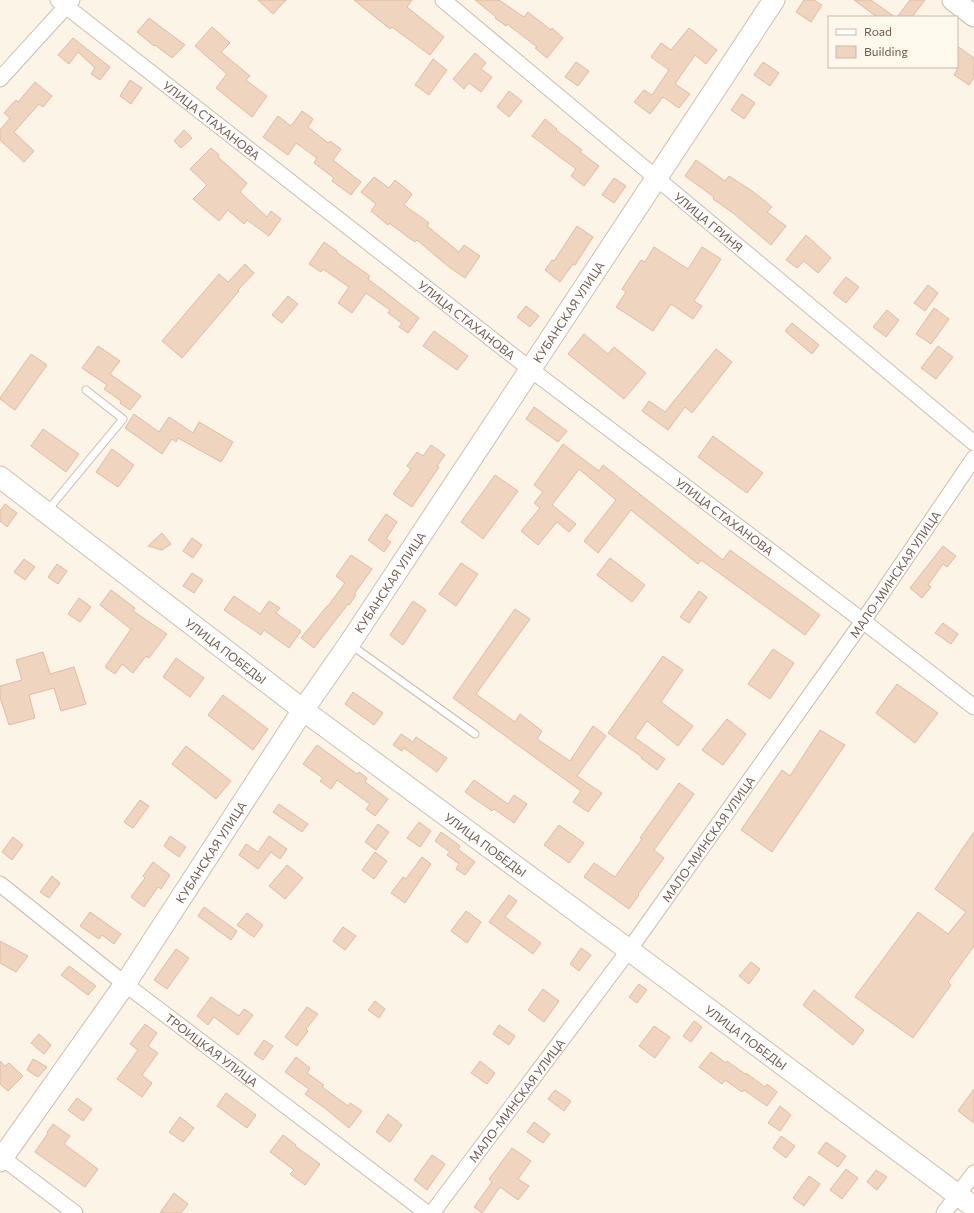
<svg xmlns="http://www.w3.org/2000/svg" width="974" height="1213" viewBox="0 0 974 1213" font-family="Commissioner,sans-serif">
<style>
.building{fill:#efd4c0;stroke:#e1bba1}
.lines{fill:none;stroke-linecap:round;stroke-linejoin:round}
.lane-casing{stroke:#cdbcae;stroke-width:9}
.street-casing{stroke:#cdbcae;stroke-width:17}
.secondary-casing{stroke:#d1beae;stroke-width:23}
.lane{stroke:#fff;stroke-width:7}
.street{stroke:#fff;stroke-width:15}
.secondary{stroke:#fff;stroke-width:21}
.labels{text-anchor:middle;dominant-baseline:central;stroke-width:3;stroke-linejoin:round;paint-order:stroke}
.street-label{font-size:12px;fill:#745b4d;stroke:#fef8ed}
</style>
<rect width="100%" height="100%" fill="#fbf4e7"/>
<g class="building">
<path d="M258,0H286L273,14Z"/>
<path d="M354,0H412L407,7L444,37L430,55L392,27L390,29Z"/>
<path d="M475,0H499L524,17L528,12L551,30L552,28L563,38L547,58L535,48L537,47L507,24L506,26L495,18L496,17Z"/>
<path d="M804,0H814L822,5L811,22L796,12Z"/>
<path d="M854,0H871L895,17H877Z"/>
<path d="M910,0H925L912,17H897Z"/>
<path d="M149,18L185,45L172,58L155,45L154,46L137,32Z"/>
<path d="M212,27L230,43L221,52L250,76L246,80L267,96L252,117L216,88L227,74L195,46Z"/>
<path d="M689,28L717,50L706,64L695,55L675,84L690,94L679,108L663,97L650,114L634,102L644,90L652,95L669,70L651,57L661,43L671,50Z"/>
<path d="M73,38L110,67L100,80L91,74L95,68L78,52L69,64L58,55Z"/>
<path d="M957,46L974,58V77L969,85L954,75L957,70Z"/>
<path d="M475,53L486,63L481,69L492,77L481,92L469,83L464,89L453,79Z"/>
<path d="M433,59L447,70L429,95L415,85Z"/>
<path d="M576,62L589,71L578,86L565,77Z"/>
<path d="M763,62L779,73L770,86L754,75Z"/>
<path d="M130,80L142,88L131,104L120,96Z"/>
<path d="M35,82L52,96L43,107L39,104L14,132L34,151L24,162L0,140V130L10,118L4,113L16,100L18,102Z"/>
<path d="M509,91L522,101L509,117L497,107Z"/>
<path d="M742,94L755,103L744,119L731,110Z"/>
<path d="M302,111L313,119L308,127L328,143L330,141L341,149L333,160L361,182L351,195L332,181L334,178L314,163L317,158L296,143L288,155L263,137L278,116L291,126Z"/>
<path d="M545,119L557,129L556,130L582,150L580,152L599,166L584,186L571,176L576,169L532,136Z"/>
<path d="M184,130L192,138L181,148L174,141Z"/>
<path d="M211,148L219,155L218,157L247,183L240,192L267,217L271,211L281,219L269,236L247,220L244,224L228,210L219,221L193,199L207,185L190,169Z"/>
<path d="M696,160L725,181L729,176L755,193L772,207L767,212L786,226L771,245L733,213L713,199L714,197L685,176Z"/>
<path d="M374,177L389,188L395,180L412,194L404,205L429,223L427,226L459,252L464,245L480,256L465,278L449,267L417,240L415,242L389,223L388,225L371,211L376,204L361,192Z"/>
<path d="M614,178L626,186L614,203L602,195Z"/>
<path d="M577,226L593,237L575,265L573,264L560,282L545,270L552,260L554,261Z"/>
<path d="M806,235L831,258L818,273L804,261L797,268L786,260Z"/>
<path d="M324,242L337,251L336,252L370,276L368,279L419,318L408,333L399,327L402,323L388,313L390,310L366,293L352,313L338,303L349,287L323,269L321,272L309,264Z"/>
<path d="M654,247L688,269L702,247L721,259L694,301L702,306L693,319L671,304L653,331L616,307L626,292L622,289L641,260L645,262Z"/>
<path d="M245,264L254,273L238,290L239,291L182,358L162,341L219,274L228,282Z"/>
<path d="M846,277L859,287L846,303L833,293Z"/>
<path d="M928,285L938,293L925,311L914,303Z"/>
<path d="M288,296L298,304L282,323L272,315Z"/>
<path d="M526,306L539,316L530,327L517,317Z"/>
<path d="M934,308L949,319L931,344L916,334Z"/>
<path d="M887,310L899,320L886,337L873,327Z"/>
<path d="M792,323L819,345L812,354L785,331Z"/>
<path d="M434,331L468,356L457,370L423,346Z"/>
<path d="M584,334L608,354L614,347L646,373L624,399L568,354Z"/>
<path d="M98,346L120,361L110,374L141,396L130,410L120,403L121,401L104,389L107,385L82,368Z"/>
<path d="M938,346L953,357L936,379L921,368Z"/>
<path d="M716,349L732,362L692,413L685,407L668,430L642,411L649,401L665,412Z"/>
<path d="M31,354L47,365L15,410L0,399V398Z"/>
<path d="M534,407L567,431L558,442L526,419Z"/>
<path d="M134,414L159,432L169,417L193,433L199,422L233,442L221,462L178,438L176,442L172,439L162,454L125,428Z"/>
<path d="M43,429L79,454L66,472L31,446Z"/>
<path d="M713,436L763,473L747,493L698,457Z"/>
<path d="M563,444L599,471L603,465L723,560L730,550L820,615L805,635L701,560L698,564L631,510L598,553L584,541L616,500L579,469L552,505L576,524L569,532L557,522L538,545L521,531L540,508L534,503L543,492L534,485Z"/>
<path d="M431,445L445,455L437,466L439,467L412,507L393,494L411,469L407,466L417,452L423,456Z"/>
<path d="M112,449L134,465L118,487L96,472Z"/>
<path d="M495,475L518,491L483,539L461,522Z"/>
<path d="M5,504L17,513L7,527L0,521V511Z"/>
<path d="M386,514L397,522L386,539L391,542L384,552L368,540Z"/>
<path d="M162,533L171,544L162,550L148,546Z"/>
<path d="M192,538L202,545L193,558L183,551Z"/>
<path d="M943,546L956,556L947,567L943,564L928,585L931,587L922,598L910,588Z"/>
<path d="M351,555L372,569L354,594L356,595L349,605L348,604L314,648L301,638L327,606H328L345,583L336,576Z"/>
<path d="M610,558L645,585L632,602L597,575Z"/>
<path d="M24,559L35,567L25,580L14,572Z"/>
<path d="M461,563L478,574L456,606L439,594Z"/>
<path d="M57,564L67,571L58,584L48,577Z"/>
<path d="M192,573L203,580L194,593L183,586Z"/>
<path d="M111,590L135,608L133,611L167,634L149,658L146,656L133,673L122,664L115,674L105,667L131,629L100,605Z"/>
<path d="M699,591L707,597L689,623L680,617Z"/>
<path d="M234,596L260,614L269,601L280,608L276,613L301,631L289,648L264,630L261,635L224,610Z"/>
<path d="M79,598L91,607L80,622L68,614Z"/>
<path d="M413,601L426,610L403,645L390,635Z"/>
<path d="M515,609L530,619L476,694L515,722L520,714L542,731L537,739L570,761L593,726L606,736L577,776L602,793L588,812L573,802L581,791L453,698Z"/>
<path d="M943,623L958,634L951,644L935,633Z"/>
<path d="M773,649L794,663L770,699L748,684Z"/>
<path d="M43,652L50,674L74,667L86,704L61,711L54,688L29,695L35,718L9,725L0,697V686L22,680L16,660Z"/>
<path d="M663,656L683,670L661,702L693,726L678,746L647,721L635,738L665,759L657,770L641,758L642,757L608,733Z"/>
<path d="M176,658L204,678L190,697L163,677Z"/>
<path d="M897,684L938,713L915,743L876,713Z"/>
<path d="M353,692L383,713L374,725L345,704Z"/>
<path d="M223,695L268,729L253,750L208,715Z"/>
<path d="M727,719L746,734L723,765L702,750Z"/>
<path d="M820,730L845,745L772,852L741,830L782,770L790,776Z"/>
<path d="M401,734L413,742L416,737L447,758L437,772L404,748L402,751L393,745Z"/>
<path d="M317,745L357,774L359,772L367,778L365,782L388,799L375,816L366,809L370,804L337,780L331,789L320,781L323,778L303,764Z"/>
<path d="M186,746L231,781L216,799L172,764Z"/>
<path d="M474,780L508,804L514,795L527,804L514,823L494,809L492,811L465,792Z"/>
<path d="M679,783L694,794L654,850L664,858L638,894L639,895L629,909L584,877L594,863L615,877L642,839L640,838Z"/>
<path d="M140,800L149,806L133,828L124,822Z"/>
<path d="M279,804L308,824L302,832L273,812Z"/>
<path d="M419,822L431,831L420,847L407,838Z"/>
<path d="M378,824L389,832L376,850L365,842Z"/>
<path d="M559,825L584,843L569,863L544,845Z"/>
<path d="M441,832L460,846L458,849L475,862L465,875L456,869L459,864L447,855L450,852L435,841Z"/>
<path d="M974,832V946L948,982L951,985L913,1038L855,997L918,912L948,934L966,912L935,889Z"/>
<path d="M170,836L186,847L179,857L164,846Z"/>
<path d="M269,836L287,849L280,859L271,852L258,869L239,855L246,844L258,852Z"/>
<path d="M13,837L23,845L12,860L2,852Z"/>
<path d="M375,852L387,861L374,879L362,870Z"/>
<path d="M422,857L431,864L405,903L391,893L403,877L406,879Z"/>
<path d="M153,862L170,875L161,889L158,887L144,907L131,897L145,878L143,876Z"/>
<path d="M287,865L303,878L285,899L269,886Z"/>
<path d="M52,876L60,883L49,898L40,892Z"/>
<path d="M509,895L517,901L505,917L541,943L533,954L489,922Z"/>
<path d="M204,907L237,931L231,940L198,916Z"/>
<path d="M466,911L481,922L467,943L451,931Z"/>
<path d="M90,912L121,934L114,944L102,935L99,939L80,926Z"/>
<path d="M247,913L263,925L254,937L237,925Z"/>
<path d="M343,927L356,936L345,950L333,941Z"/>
<path d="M0,941L28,956L16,972L0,963Z"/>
<path d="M581,948L591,955L579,971L570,964Z"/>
<path d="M176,949L189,958L167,989L154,980Z"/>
<path d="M751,962L760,969L749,984L739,976Z"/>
<path d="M69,966L96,986L88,995L61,975Z"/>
<path d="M639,984L647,990L637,1003L629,997Z"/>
<path d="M543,989L559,1001L544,1022L528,1010Z"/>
<path d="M814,990L864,1030L853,1045L803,1005Z"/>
<path d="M211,997L239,1016L244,1009L253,1015L238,1035L214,1017L208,1025L197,1016Z"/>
<path d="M375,1001L385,1009L379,1018L368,1010Z"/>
<path d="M307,1007L318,1014L306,1029L308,1031L297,1046L285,1037Z"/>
<path d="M694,1021L702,1027L691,1042L683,1036Z"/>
<path d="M145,1024L157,1033L148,1046L158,1053L142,1075L152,1083L142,1097L117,1079L138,1050L130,1044Z"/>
<path d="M499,1025L515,1036L509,1045L493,1034Z"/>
<path d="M654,1026L670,1037L655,1058L639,1046Z"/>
<path d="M39,1034L51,1045L44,1054L31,1043Z"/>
<path d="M264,1040L273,1046L263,1060L254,1054Z"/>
<path d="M711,1052L726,1063L727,1061L745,1074L746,1073L765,1087L767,1084L777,1092L767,1106L744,1090L742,1092L725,1080L722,1084L699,1067Z"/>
<path d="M296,1057L310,1068L307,1073L324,1085L322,1087L348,1106L350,1103L362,1111L349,1128L326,1109L305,1094L309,1089L285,1072Z"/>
<path d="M33,1059L47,1067L38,1077L27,1070Z"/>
<path d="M0,1061L5,1066L9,1063L23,1076L8,1091L0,1084Z"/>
<path d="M480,1061L495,1073L487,1084L471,1073Z"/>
<path d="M974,1089V1123L958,1111Z"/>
<path d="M555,1090L571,1101L564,1111L548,1099Z"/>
<path d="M226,1093L256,1115L247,1128L217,1106Z"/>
<path d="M77,1098L92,1109L83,1121L68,1110Z"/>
<path d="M780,1106L791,1115L780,1131L768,1123Z"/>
<path d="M388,1114L402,1125L390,1142L376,1132Z"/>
<path d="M180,1117L194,1128L183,1142L169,1132Z"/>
<path d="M534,1122L550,1134L543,1143L527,1132Z"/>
<path d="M53,1124L70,1136L64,1144L98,1169L85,1187L35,1152L48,1133L47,1132Z"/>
<path d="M283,1135L296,1145L295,1146L320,1164L305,1185L290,1174L294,1170L270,1152Z"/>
<path d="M781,1136L795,1146L786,1158L773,1148Z"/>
<path d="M826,1142L846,1156L838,1167L818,1153Z"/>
<path d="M512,1148L531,1161L518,1179L529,1186L518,1200L500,1187L482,1213L474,1207L492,1182L489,1179Z"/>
<path d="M432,1155L445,1164L427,1190L414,1180Z"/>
<path d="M846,1169L858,1178L842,1199L830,1190Z"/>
<path d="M876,1170L887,1177L877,1190L867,1182Z"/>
<path d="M809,1176L820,1184L804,1206L793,1198Z"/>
<path d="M174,1193L188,1204L181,1213H160Z"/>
</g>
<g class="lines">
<g class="lane-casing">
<g id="lane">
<path d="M47,511L123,419L86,390"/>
<path d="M351,645L475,734"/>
</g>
</g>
<g class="street-casing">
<g id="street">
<path id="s1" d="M58,0L530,369L863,621L974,707"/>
<path id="s2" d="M443,0L974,443"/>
<path d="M0,79L72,0"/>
<path id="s3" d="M0,884L125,984L427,1213"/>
<path d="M0,1156L75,1213"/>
<path id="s4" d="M432,1213L629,950L863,621L974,458"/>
<path d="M944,1213L974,1173"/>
</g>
</g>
<g class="secondary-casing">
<g id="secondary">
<path d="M953,0L974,16"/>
<path id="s5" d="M0,477L303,710L629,950L974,1207"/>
<path id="s6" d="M0,1161L125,984L303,710L349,644L774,0"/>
</g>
</g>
<use href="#lane" class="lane"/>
<use href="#street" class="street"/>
<use href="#secondary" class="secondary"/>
</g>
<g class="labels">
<g class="street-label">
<text stroke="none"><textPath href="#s1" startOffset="195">УЛИЦА СТАХАНОВА</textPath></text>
<text stroke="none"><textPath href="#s2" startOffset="346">УЛИЦА ГРИНЯ</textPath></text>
<text stroke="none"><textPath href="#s6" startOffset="1022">КУБАНСКАЯ УЛИЦА</textPath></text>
<text stroke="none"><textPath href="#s1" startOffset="519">УЛИЦА СТАХАНОВА</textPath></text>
<text stroke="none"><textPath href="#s1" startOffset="843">УЛИЦА СТАХАНОВА</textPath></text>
<text stroke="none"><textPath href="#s4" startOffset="789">МАЛО-МИНСКАЯ УЛИЦА</textPath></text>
<text stroke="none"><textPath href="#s6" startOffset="698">КУБАНСКАЯ УЛИЦА</textPath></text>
<text stroke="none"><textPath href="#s5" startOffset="285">УЛИЦА ПОБЕДЫ</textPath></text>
<text stroke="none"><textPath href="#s4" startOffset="465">МАЛО-МИНСКАЯ УЛИЦА</textPath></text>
<text stroke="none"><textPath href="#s5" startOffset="609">УЛИЦА ПОБЕДЫ</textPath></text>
<text stroke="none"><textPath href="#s6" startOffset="374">КУБАНСКАЯ УЛИЦА</textPath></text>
<text stroke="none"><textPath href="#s5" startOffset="933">УЛИЦА ПОБЕДЫ</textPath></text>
<text stroke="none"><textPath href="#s3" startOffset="269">ТРОИЦКАЯ УЛИЦА</textPath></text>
<text stroke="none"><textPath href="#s4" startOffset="141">МАЛО-МИНСКАЯ УЛИЦА</textPath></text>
</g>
</g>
<rect x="828" y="16" width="130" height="52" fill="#fef8ed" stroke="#c7b9ad"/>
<rect x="836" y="29" width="20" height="6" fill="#ffffff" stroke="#c7b9ad"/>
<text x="864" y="36" font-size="12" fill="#745b4d">Road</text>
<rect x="836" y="46" width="20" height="12" fill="#efd4c0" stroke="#c7b9ad"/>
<text x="864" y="56" font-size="12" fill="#745b4d">Building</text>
</svg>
